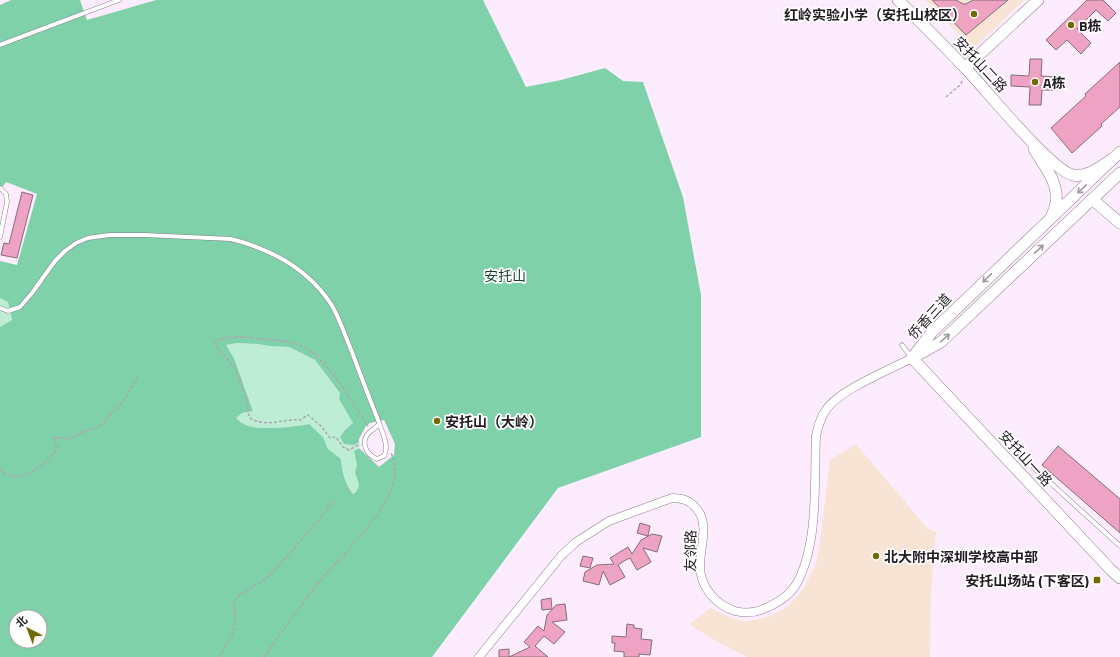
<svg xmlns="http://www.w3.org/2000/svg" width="1120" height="657" viewBox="0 0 1120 657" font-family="'Titillium Web','Noto Sans SC',sans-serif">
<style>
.education{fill:#f8e4d5}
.green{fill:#bdeed5}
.forest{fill:#7fd1aa;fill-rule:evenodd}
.building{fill:#efa3c3;stroke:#836e76}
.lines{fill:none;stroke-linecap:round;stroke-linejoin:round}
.service-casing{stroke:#8c7d8d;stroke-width:5}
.minor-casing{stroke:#8c7d8d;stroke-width:9}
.tertiary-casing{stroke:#8c7d8d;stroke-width:12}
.path{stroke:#b1a4b2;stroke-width:1.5;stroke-dasharray:3 2;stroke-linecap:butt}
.service{stroke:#fff;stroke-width:4}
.minor{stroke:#fff;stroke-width:8}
.tertiary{stroke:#fff;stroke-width:11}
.oneway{stroke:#9c999c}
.poi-dot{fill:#726a03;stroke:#fff;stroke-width:1.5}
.labels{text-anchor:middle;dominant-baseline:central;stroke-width:3.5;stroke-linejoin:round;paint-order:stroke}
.poi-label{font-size:14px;font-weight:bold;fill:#221c22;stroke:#fff;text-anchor:start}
.street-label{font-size:14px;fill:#221c22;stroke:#fff}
.park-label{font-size:14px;fill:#1b3f2f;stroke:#fff}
</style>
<rect width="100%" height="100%" fill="#fdecfe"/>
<g class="education">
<path d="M925,0H1024L973,49Z"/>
<path d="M856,444L928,529L936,532L931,595L930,657H747L712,639L689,624L711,608L722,614L735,619L748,621L760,619L773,615L785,608L795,599L804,588L816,563L819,549L830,460Z"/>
</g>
<g class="green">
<path d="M0,298L8,302L12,321L0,327Z"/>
<path d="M237,343L258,344L269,346L289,347L315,360L340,393L339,399L354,423L345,430L354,445L359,442L361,446L354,451L357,465L355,472L359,485L356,492L353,494C345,484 342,472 341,459L328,449L323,437L309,424C294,427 259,431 246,425C242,423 239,420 235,418L242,413L253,410L234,358L226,345Z"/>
</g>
<path class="forest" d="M11,0H80L87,20L156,0H483L526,87L561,80L605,68L623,81L643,82L683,197L701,295V437L558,488L432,657H0V327L12,320L8,302L0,298V261L17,265L37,194L6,182L0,190V5ZM237,343L258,344L269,346L289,347L315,360L340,393L339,399L353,423L345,430L340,437L344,444L354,445L359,442V439L366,426L370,423L384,420L395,444L394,455L379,467L359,448L354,451L357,465L355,472L359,485L356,492L353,494C345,484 342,472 341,459L328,449L323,437L309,424C294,427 259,431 246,425C242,423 239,421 236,418L242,413L253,411L234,358L226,345ZM16,617H40V641H16Z"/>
<g class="building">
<path d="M932,0H956L963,4H966L973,0H1008L966,35Z"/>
<path d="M1087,0H1103L1116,13L1108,21L1096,10L1077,29L1091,43L1081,54L1067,40L1056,50L1046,40Z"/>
<path d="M1030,59H1042L1041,76L1058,77V90H1042L1041,105H1029L1030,87L1011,86V75L1029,76Z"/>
<path d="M1120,62V107L1101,124L1102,126L1072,153L1051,128L1086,96L1085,94Z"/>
<path d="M22,192L33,195L17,258L1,255L4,243L9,244Z"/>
<path d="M1058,446L1120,499V533L1042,465Z"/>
<path d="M640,523L650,526L648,536L637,533Z"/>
<path d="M652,534L662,536L657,552L643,548L651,562L637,570L630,558L624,561L618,565L625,577L610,585L603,571L599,585L583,581L585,572L597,565L614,564L610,558L628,547L632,554L641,540Z"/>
<path d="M583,556L593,558L590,568L580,566Z"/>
<path d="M551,598L552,609L542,610L541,600Z"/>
<path d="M565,604L567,620L552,622L565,632L554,644L544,636L535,646L548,657H499V650L509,649V657L530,647L524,642L538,626L544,631L547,615L556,605Z"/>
<path d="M627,624L634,625V628L642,629L641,639L652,640L650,655L639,654V657H624V652L614,651L615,643H612V636L626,637Z"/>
</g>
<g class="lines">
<g class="service-casing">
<g id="service">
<path d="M0,45L119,0"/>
<path d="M0,188L6,194L7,202L0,237"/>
<path d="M0,308L8,311L20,307L32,293L55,261L65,251L76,243L88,238L109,235H145L231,239C270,249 308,269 331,304C340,319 345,336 352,352C360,374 369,397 378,420C381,430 390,446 384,456L377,459C367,455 361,444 367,435C370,431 376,428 379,424"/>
<path d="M902,345L912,358"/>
<path d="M1034,468L1120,546"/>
</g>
</g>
<g class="minor-casing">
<path id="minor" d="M479,657L561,556L576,542L609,521L672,498C682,498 689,500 696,508C710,523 700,547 700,566C700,587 716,605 735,611C746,614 758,612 768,607C779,602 791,594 797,583C819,542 814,481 816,436C818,427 820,418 826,410C839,390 889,370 912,358"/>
</g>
<g class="tertiary-casing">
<g id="tertiary">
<path d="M898,0C922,23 945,47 968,71C987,91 1052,171 1073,175C1088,178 1102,165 1114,158"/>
<path d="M965,68L1038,0"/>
<path d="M1034,149C1047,170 1065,190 1052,215"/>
<path d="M1092,199L1120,223"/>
<path d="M916,356L941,342L1120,173"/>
<path d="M912,358L1111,570L1120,578"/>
<path d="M912,358L932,332L1120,152"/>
</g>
</g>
<g class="path">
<path d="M946,97L960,85L963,80"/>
<path d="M358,445L349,450L343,447L336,437L330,438L321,426L308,415L300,420C284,418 264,429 249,417C247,400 242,382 233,366C229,359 215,348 215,341C229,335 246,337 260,339C274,340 290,340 302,346C326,357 354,404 368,426"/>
<path d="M0,469C2,471 5,474 7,475C25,484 48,460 58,448L54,441L55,437L69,439L82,432L99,427L123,402L138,376"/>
<path d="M219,657L233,633L235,619L234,604L236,599L240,594L263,581L273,572L318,521L334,501"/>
<path d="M264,657C284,629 304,600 326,574C349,547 411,493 391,453"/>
</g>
<use href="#service" class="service"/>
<use href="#minor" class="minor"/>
<use href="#tertiary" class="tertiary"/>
</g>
<defs><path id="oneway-shaft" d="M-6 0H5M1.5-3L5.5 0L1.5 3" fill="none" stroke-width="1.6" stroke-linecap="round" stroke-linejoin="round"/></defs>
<g class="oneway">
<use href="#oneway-shaft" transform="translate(1082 189) rotate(136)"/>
<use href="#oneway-shaft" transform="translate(1039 249) rotate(-43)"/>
<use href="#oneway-shaft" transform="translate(987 278) rotate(136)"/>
<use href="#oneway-shaft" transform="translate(945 338) rotate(-42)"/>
</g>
<g class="poi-dot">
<circle cx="974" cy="14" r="4"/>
<circle cx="1071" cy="25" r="4"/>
<circle cx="1035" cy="82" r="4"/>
<circle cx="437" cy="421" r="4"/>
<circle cx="876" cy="556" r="4"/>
<rect x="1093" y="576" width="8" height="8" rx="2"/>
</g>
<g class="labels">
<g class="poi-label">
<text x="966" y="14" text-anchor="end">红岭实验小学（安托山校区）</text>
<text x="1079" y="25">B栋</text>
<text x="1043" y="82">A栋</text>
<text x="445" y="421">安托山（大岭）</text>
<text x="884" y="556">北大附中深圳学校高中部</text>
<text x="1089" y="580" text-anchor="end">安托山场站 (下客区)</text>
</g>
<g class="street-label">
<text transform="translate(981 64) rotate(47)">安托山二路</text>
<text transform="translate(929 316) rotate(-47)">侨香三道</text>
<text transform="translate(1026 458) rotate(47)">安托山一路</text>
<text transform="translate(690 551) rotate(-89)">友邻路</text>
</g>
<g class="park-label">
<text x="505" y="275">安托山</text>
</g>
</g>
<g transform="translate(28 629) rotate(318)"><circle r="19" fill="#ffffff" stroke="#a7a4a7"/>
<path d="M0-3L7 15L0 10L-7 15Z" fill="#726a03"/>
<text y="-6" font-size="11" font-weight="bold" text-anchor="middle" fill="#221c22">北</text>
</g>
</svg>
